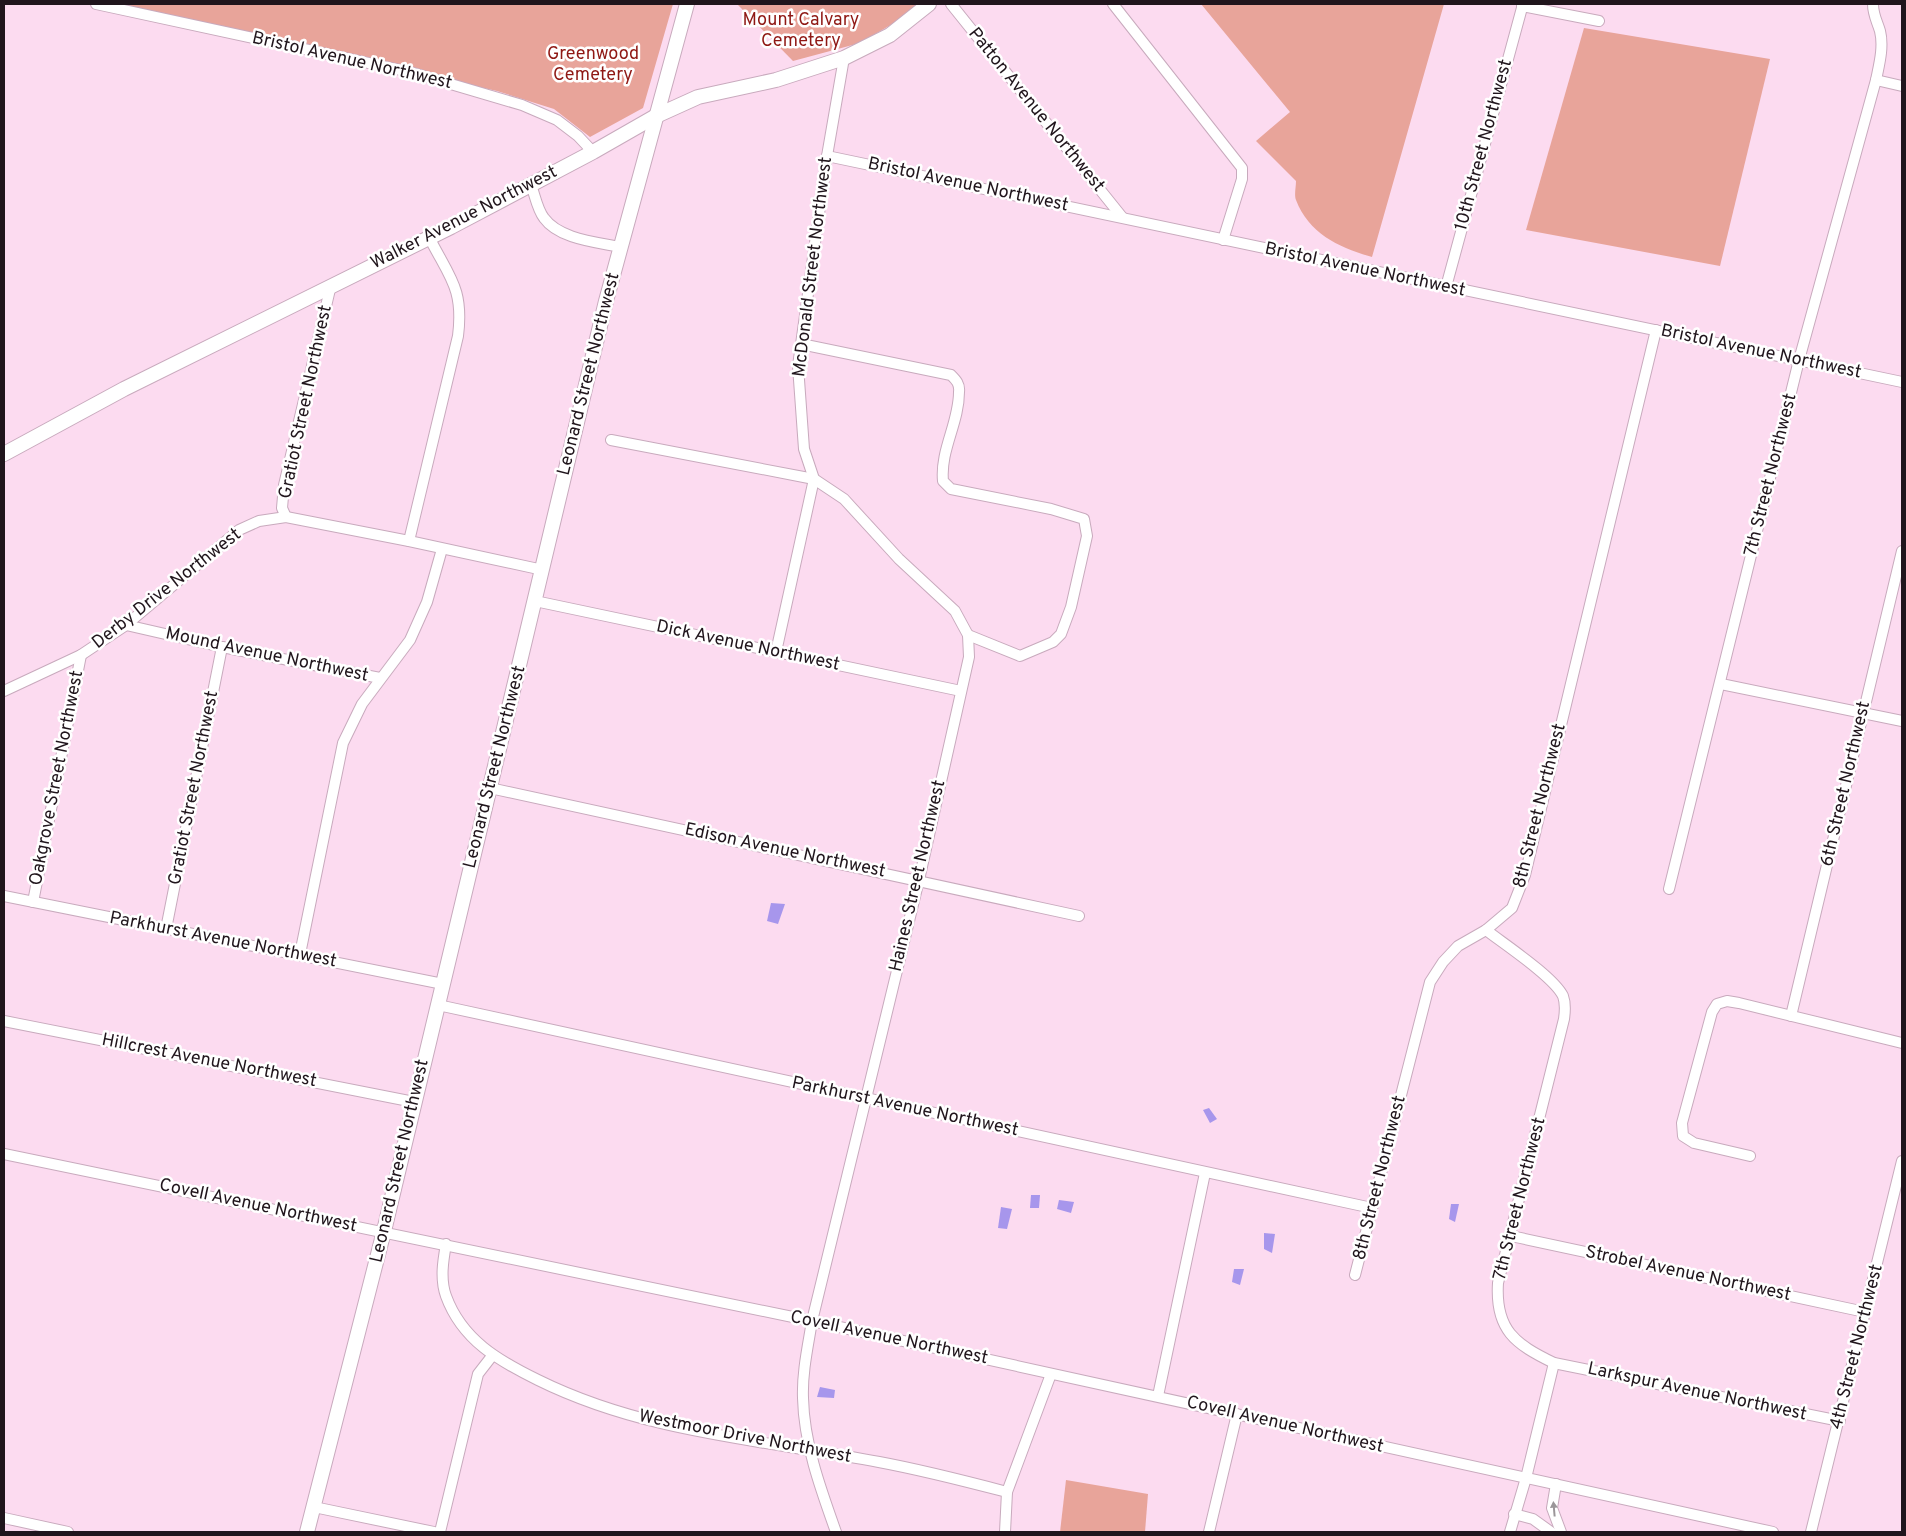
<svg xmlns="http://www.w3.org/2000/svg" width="1906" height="1536" viewBox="0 0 1906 1536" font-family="Overpass,sans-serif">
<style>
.green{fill:#e8a49a}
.water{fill:#a796ec}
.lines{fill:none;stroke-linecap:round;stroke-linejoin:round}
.minor-casing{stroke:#c8aabd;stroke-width:12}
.major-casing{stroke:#c8aabd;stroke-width:16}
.minor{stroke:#fff;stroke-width:10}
.major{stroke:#fff;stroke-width:14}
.oneway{fill:#9b9699}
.labels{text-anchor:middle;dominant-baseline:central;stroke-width:5;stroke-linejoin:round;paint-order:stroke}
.park-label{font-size:18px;fill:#8f1814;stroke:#fff}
.street-label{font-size:18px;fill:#20151c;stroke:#fff}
</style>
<rect width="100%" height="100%" fill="#fcdbf0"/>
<g class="green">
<path d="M102,4H673L643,108L590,137L554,109L497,91Z"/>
<path d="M737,4H918L899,20L860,43L793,61Z"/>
<path d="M1201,4H1444L1372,257C1340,248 1309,234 1296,200C1294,195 1296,187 1296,181L1256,141L1290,112Z"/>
<path d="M1584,28L1770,59L1720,266L1526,230Z"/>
<path d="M1066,1480L1148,1494L1145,1532H1060Z"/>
</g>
<g class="water">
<path d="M771,903L785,904L778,924L767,921Z"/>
<path d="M1209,1108L1217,1119L1210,1123L1203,1110Z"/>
<path d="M1031,1195H1040L1039,1208H1030Z"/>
<path d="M1059,1200L1074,1202L1071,1213L1057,1209Z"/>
<path d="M1451,1204H1459L1455,1222L1449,1219Z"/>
<path d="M1001,1207L1012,1209L1007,1229L998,1228Z"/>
<path d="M1264,1233L1275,1234L1272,1253L1264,1249Z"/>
<path d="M1234,1269H1244L1240,1285L1232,1282Z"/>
<path d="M820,1387L835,1390L834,1398L817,1397Z"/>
</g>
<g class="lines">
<g class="minor-casing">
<g id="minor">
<path d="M96,4L410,72L522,105L557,120L578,136L593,152"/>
<path d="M951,4L1122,217"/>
<path d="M1113,4L1242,168V179L1223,240"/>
<path d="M1522,6L1599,21"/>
<path d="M1876,80L1902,86"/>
<path d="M827,156L1902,382"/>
<path d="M531,185C535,195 537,209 544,218C559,239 596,242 620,247"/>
<path d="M1446,287L1523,4"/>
<path d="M801,344L951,375C956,380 960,384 959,392C959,423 940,450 943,481L951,489L1051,509L1084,519L1087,536L1071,607L1061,634L1053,642L1020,656L968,635"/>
<path d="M611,440L814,479L844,499L899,559L955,611L968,635L969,657L919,880L812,1321C808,1346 802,1372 803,1398C804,1444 821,1490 836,1532"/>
<path d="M286,517L282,508L284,485L331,285"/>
<path d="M409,541L458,336C464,288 449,277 429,237"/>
<path d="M535,601L961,691"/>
<path d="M126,625L222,647L380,678"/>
<path d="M776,652L814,479L804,449L798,366L827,156L844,58"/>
<path d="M1721,684L1902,721"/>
<path d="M4,691L81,655L126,625L239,530L259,521L286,517L409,541L543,570"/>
<path d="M490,788L1079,916"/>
<path d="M1669,889L1799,360L1876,80C1879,65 1884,47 1880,31C1877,21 1873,15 1873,4"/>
<path d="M4,896L443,984"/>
<path d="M33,902L81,655"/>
<path d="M166,929L222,647"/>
<path d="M1486,930C1504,944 1554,977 1563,996C1566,1004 1565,1012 1564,1019L1498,1283C1495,1330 1515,1344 1554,1363L1840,1421"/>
<path d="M300,954L343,743L362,704L410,640L427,602L442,549"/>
<path d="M438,1005L1372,1208"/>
<path d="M1791,1016L1902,551"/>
<path d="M4,1021L414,1102"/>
<path d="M4,1154L812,1321L1773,1532"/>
<path d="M1750,1156L1694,1143L1683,1136L1682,1123L1712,1012L1717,1004L1727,1001L1739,1003L1902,1043"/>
<path d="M1511,1236L1865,1312"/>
<path d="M446,1244C443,1261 440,1279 446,1296C462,1340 499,1361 538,1380C645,1433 763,1440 879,1462C922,1470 965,1481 1007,1492"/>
<path d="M1355,1275L1430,982L1443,962L1458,946L1486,930L1512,908L1525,875L1656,330"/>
<path d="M1158,1396L1205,1173"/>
<path d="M1556,1484L1552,1508L1561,1532"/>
<path d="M314,1507L434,1532"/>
<path d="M1514,1514L1533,1519L1551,1532"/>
<path d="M4,1518L68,1532"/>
<path d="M440,1532L478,1374L492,1356"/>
<path d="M1005,1532L1007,1492L1051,1374"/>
<path d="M1209,1532L1237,1414"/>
<path d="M1510,1532L1526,1478L1554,1363"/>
<path d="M1811,1532L1902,1161"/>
</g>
</g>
<g class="major-casing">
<g id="major">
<path d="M4,454L124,389L451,227L593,152L656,116L698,97L776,80L844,58L890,35L929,4"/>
<path d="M307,1532L384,1231L606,301L687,4"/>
</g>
</g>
<use href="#minor" class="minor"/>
<use href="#major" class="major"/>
</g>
<defs><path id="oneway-solid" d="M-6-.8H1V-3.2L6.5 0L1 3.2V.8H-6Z" transform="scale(1.25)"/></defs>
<use class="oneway" href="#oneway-solid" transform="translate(1554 1509) rotate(-95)"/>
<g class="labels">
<g class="park-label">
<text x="801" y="20">Mount Calvary<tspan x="801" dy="21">Cemetery</tspan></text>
<text x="593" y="54">Greenwood<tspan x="593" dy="21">Cemetery</tspan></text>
</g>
<g class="street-label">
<text transform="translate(352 61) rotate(13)">Bristol Avenue Northwest</text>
<text transform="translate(1036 110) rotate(51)">Patton Avenue Northwest</text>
<text transform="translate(1484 145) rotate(-75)">10th Street Northwest</text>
<text transform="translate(968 185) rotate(12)">Bristol Avenue Northwest</text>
<text transform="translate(464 218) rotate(-27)">Walker Avenue Northwest</text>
<text transform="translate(813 267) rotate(-83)">McDonald Street Northwest</text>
<text transform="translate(1365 270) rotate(12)">Bristol Avenue Northwest</text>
<text transform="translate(1761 352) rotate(12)">Bristol Avenue Northwest</text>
<text transform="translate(589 374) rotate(-76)">Leonard Street Northwest</text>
<text transform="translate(306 402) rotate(-78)">Gratiot Street Northwest</text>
<text transform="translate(1771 475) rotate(-76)">7th Street Northwest</text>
<text transform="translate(167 589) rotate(-38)">Derby Drive Northwest</text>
<text transform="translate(748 646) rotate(12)">Dick Avenue Northwest</text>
<text transform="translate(267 655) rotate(12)">Mound Avenue Northwest</text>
<text transform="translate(495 767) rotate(-76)">Leonard Street Northwest</text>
<text transform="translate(57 778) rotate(-79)">Oakgrove Street Northwest</text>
<text transform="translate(1846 784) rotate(-77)">6th Street Northwest</text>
<text transform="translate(194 788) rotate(-79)">Gratiot Street Northwest</text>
<text transform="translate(1540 806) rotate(-76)">8th Street Northwest</text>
<text transform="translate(785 851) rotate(12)">Edison Avenue Northwest</text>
<text transform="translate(918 876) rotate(-77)">Haines Street Northwest</text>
<text transform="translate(223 940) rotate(11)">Parkhurst Avenue Northwest</text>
<text transform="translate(209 1061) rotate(11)">Hillcrest Avenue Northwest</text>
<text transform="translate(905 1107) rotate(12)">Parkhurst Avenue Northwest</text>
<text transform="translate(400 1161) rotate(-77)">Leonard Street Northwest</text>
<text transform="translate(1380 1178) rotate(-76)">8th Street Northwest</text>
<text transform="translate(1520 1199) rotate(-76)">7th Street Northwest</text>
<text transform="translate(258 1206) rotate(12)">Covell Avenue Northwest</text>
<text transform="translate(1688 1274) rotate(12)">Strobel Avenue Northwest</text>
<text transform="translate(889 1338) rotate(12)">Covell Avenue Northwest</text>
<text transform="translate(1857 1347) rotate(-76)">4th Street Northwest</text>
<text transform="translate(1697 1392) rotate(12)">Larkspur Avenue Northwest</text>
<text transform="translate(1285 1425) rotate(13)">Covell Avenue Northwest</text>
<text transform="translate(745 1437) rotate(11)">Westmoor Drive Northwest</text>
</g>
</g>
<rect width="1906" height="1536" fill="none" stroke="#20151c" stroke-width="10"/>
</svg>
